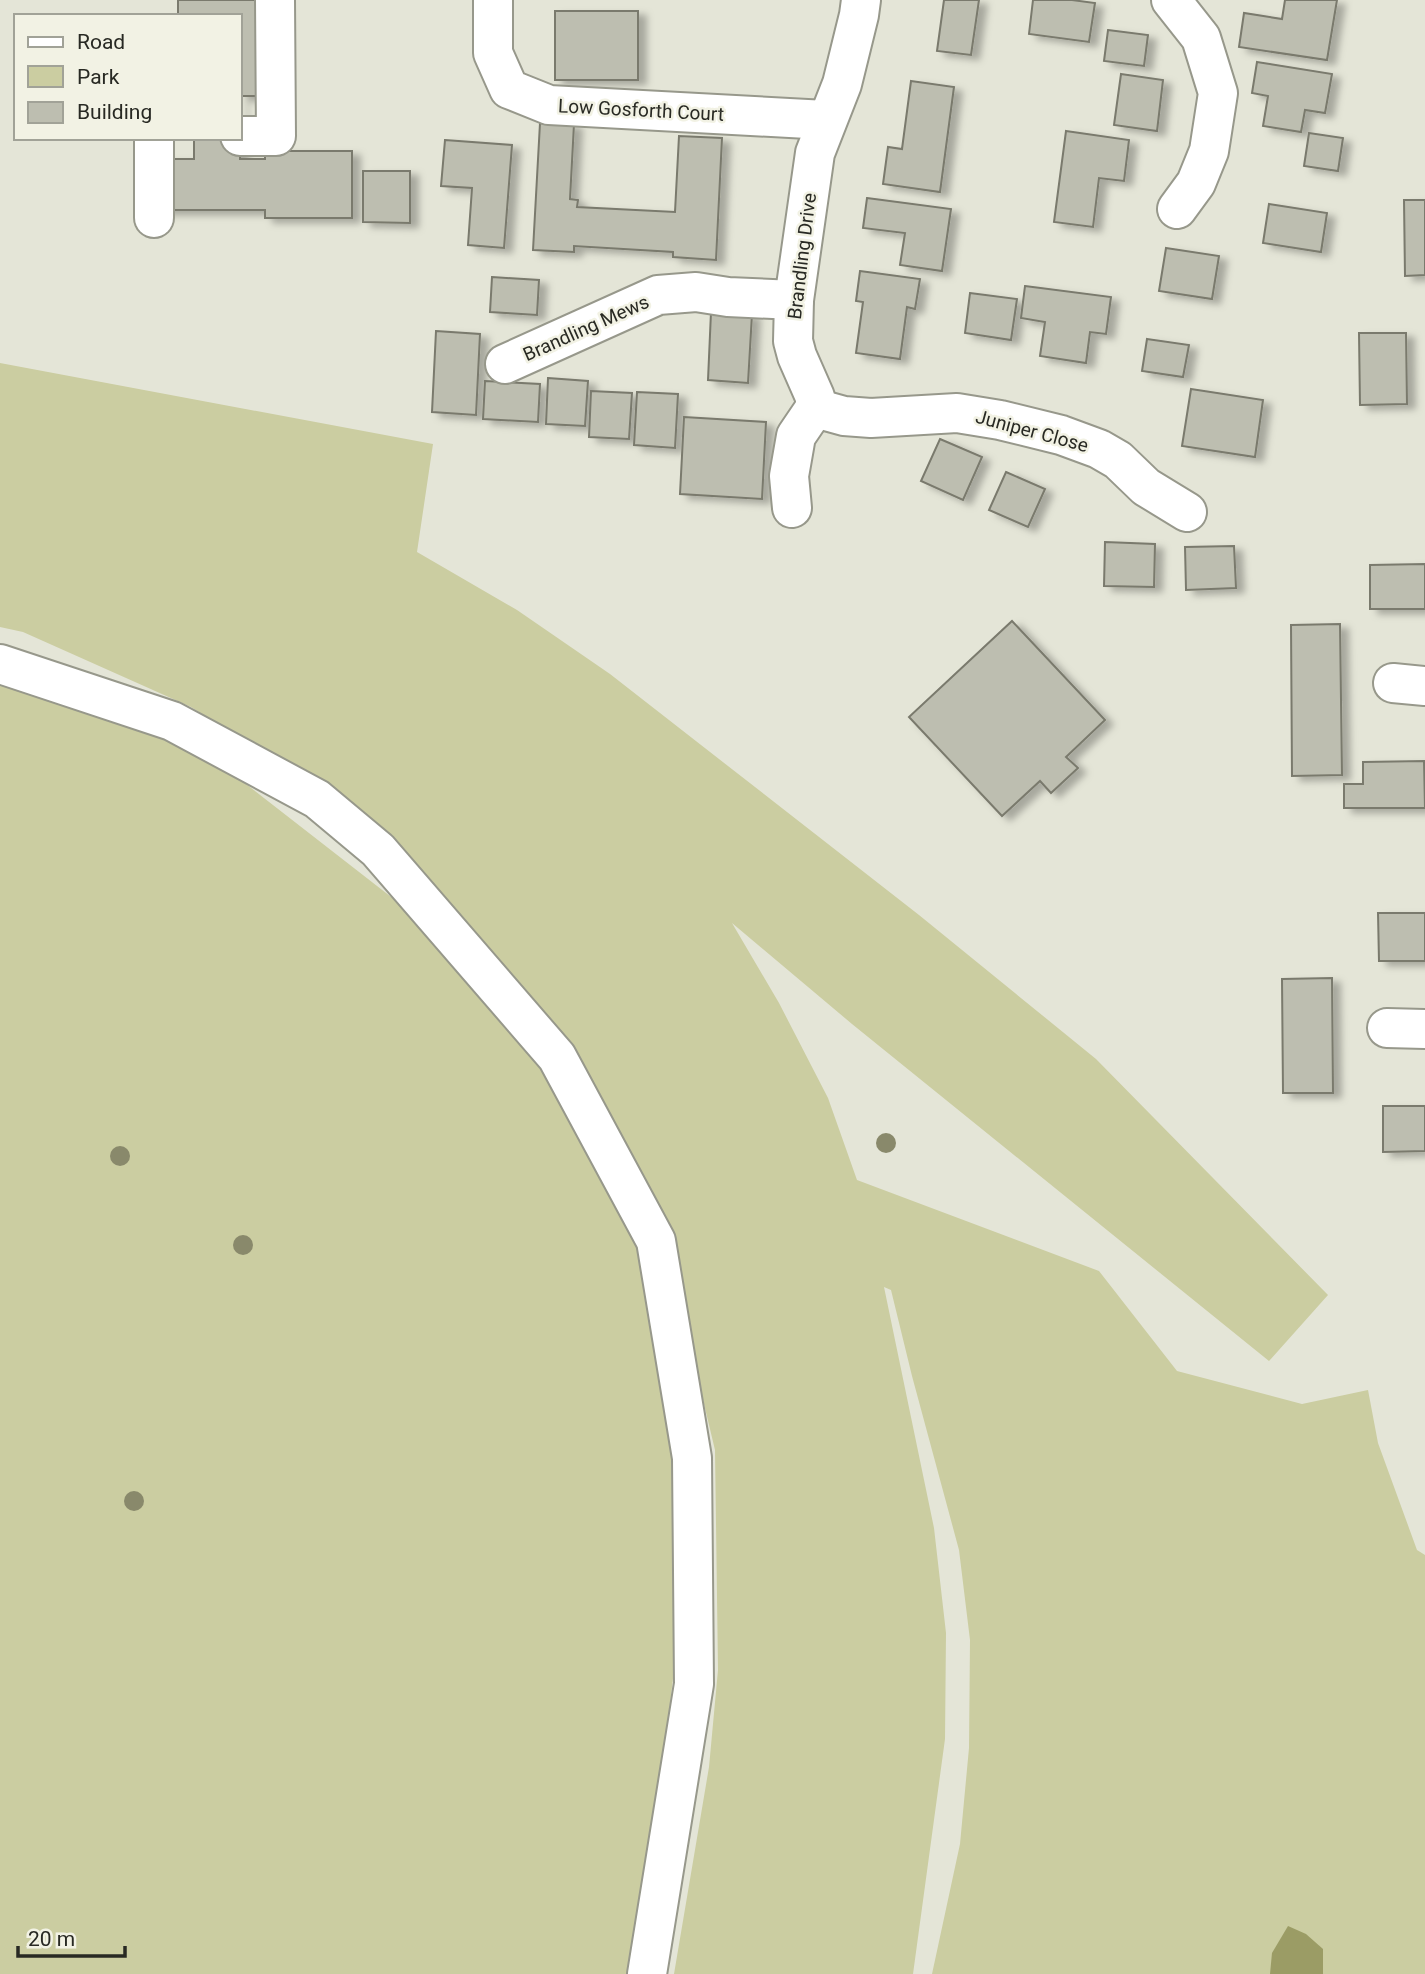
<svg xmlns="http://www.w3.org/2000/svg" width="1425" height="1974" viewBox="0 0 1425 1974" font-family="Roboto,sans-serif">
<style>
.green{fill:#cbcda1}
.water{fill:#9b9c65}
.building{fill:#bdbeb0;stroke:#7a7a6d;stroke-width:2;filter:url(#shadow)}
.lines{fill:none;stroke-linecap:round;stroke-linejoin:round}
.minor-casing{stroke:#97988b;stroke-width:42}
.minor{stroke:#fff;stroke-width:38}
.tree{fill:#89896b}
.labels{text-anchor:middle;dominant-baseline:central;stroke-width:5;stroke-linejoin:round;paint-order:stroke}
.street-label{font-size:19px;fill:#282923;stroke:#f2f2e4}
</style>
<defs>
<filter id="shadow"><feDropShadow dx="8" dy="4.5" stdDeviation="3.5" flood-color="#0004"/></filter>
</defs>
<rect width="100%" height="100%" fill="#e4e5d7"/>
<path class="green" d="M0,363L433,444L417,552L517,610L610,674L919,915L1096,1059L1328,1295L1269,1361L852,1024L732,923L779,1003L828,1098L857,1180L1099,1271L1177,1371L1302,1404L1368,1390L1378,1443L1417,1550L1425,1555V1974H932L960,1844L969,1748L970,1640L959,1550L912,1376L891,1290L884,1287L934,1528L946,1633L945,1739L913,1974H674L709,1767L718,1670L715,1450L664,1236L644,1240L678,1442L683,1594L649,1882L630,1974H0V679L201,749L422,921L345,803L191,707L23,632L0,627Z"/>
<path class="water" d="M1288,1926L1306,1934L1323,1949V1974H1270L1272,1953Z"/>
<g class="building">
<path d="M178,0H263V96H240V159H265V151H352V218H265V210H161V159H194V138H240V16H178Z"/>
<path d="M944,0H979L971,55L937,51Z"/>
<path d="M1033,0H1072L1095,3L1089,42L1029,34Z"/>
<path d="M1285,0H1337L1327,60L1239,47L1244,13L1282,19Z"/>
<rect x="555" y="11" width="83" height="69"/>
<path d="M1108,30L1148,35L1144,66L1104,61Z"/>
<path d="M1257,62L1332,74L1325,113L1305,110L1301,132L1263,126L1268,96L1252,93Z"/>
<path d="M1121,74L1163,80L1157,131L1114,125Z"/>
<path d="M911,81L954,87L940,192L883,184L888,147L902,149Z"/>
<path d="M540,123L574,124L570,199L578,200L577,207L675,212L679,136L722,138L716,260L673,257V252L574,246V252L533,250Z"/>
<path d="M1066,131L1129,140L1124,181L1099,178L1093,227L1054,222Z"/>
<path d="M1309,133L1343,138L1338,171L1304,166Z"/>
<path d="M445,140L512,145L504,248L468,245L472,188L441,186Z"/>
<path d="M363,171H410V223L363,222Z"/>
<path d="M867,198L951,209L942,271L900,265L905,233L863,228Z"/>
<path d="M1404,200H1425V275L1405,276Z"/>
<path d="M1269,204L1327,213L1321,252L1263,243Z"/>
<path d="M1166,248L1219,256L1212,299L1159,291Z"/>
<path d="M860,271L920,279L915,309L907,307L900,359L856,353L863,302L856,301Z"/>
<path d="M492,277L539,280L537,315L490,312Z"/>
<path d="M1025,286L1111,297L1106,334L1090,332L1086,363L1040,356L1045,322L1021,318Z"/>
<path d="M970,293L1017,299L1011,340L965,333Z"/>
<path d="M711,312L752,314L748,383L708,380Z"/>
<path d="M436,331L480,334L476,415L432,412Z"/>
<path d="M1359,333H1406L1407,404L1360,405Z"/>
<path d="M1147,339L1189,345L1183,377L1142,371Z"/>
<path d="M548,378L588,381L585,426L546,424Z"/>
<path d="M485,381L540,384L538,422L483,419Z"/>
<path d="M1191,389L1263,400L1255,457L1182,446Z"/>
<path d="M591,391L632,393L629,439L589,437Z"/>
<path d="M637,392L678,394L675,448L634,445Z"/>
<path d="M684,417L766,422L762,499L680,494Z"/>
<path d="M940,439L982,457L963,500L921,481Z"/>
<path d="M1006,472L1045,489L1028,527L989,510Z"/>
<path d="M1105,542L1155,544L1154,587L1104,586Z"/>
<path d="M1234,546L1236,588L1186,590L1185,547Z"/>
<path d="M1425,564V609H1370V565Z"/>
<path d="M1012,621L1105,720L1066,757L1078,768L1051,793L1040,781L1002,816L909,717Z"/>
<path d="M1340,624L1342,775L1292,776L1291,625Z"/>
<path d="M1424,761L1425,808H1344V784H1363V762Z"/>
<path d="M1378,913H1425V961H1379Z"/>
<path d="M1332,978L1333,1093H1283L1282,979Z"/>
<path d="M1383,1106H1425V1151L1383,1152Z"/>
</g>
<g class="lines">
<g class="minor-casing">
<g id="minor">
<path d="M493,0V53L509,89L549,105L826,120"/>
<path d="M1171,0L1201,38L1218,93L1209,151L1196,183L1177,209"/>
<path d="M240,136H276L275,0"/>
<path d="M154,138V218"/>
<path d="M505,364L658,295L696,292L728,297L794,300"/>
<path d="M815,408L844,416L871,418L957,413L1000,420L1061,435L1099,449L1118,460L1146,487L1187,512"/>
<path d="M792,508L789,476L796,436L815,408V397L797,356L793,341L794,300L815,153L842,84L859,15L861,0"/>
<path d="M0,664L172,721L317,799L378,850L557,1057L656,1241L692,1458L694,1684L647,1974"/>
<path d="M1393,683L1425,686"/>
<path d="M1387,1028L1425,1029"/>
</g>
</g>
<use href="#minor" class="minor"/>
</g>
<g class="tree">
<circle cx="886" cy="1143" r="10"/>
<circle cx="120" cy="1156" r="10"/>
<circle cx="243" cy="1245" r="10"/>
<circle cx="134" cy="1501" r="10"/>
</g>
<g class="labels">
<g class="street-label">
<text transform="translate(641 110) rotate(3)">Low Gosforth Court</text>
<text transform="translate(802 256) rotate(-83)">Brandling Drive</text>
<text transform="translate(586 328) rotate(-24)">Brandling Mews</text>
<text transform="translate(1032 431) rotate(15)">Juniper Close</text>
</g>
</g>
<rect x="14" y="14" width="228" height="126" fill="#f2f2e4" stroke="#a1a297" stroke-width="2"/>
<rect x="28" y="37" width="35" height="10" fill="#ffffff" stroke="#a1a297" stroke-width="2"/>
<text x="77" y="49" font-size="21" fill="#282923">Road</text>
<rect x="28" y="66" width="35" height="21" fill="#cbcda1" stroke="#a1a297" stroke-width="2"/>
<text x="77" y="84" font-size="21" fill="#282923">Park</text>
<rect x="28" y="102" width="35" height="21" fill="#bdbeb0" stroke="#a1a297" stroke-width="2"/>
<text x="77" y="119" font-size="21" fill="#282923">Building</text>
<path d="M18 1946v10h107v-10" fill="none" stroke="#282923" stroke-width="3.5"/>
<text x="28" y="1946" font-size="21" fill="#282923" stroke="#f2f2e4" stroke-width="5" paint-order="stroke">20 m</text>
</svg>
